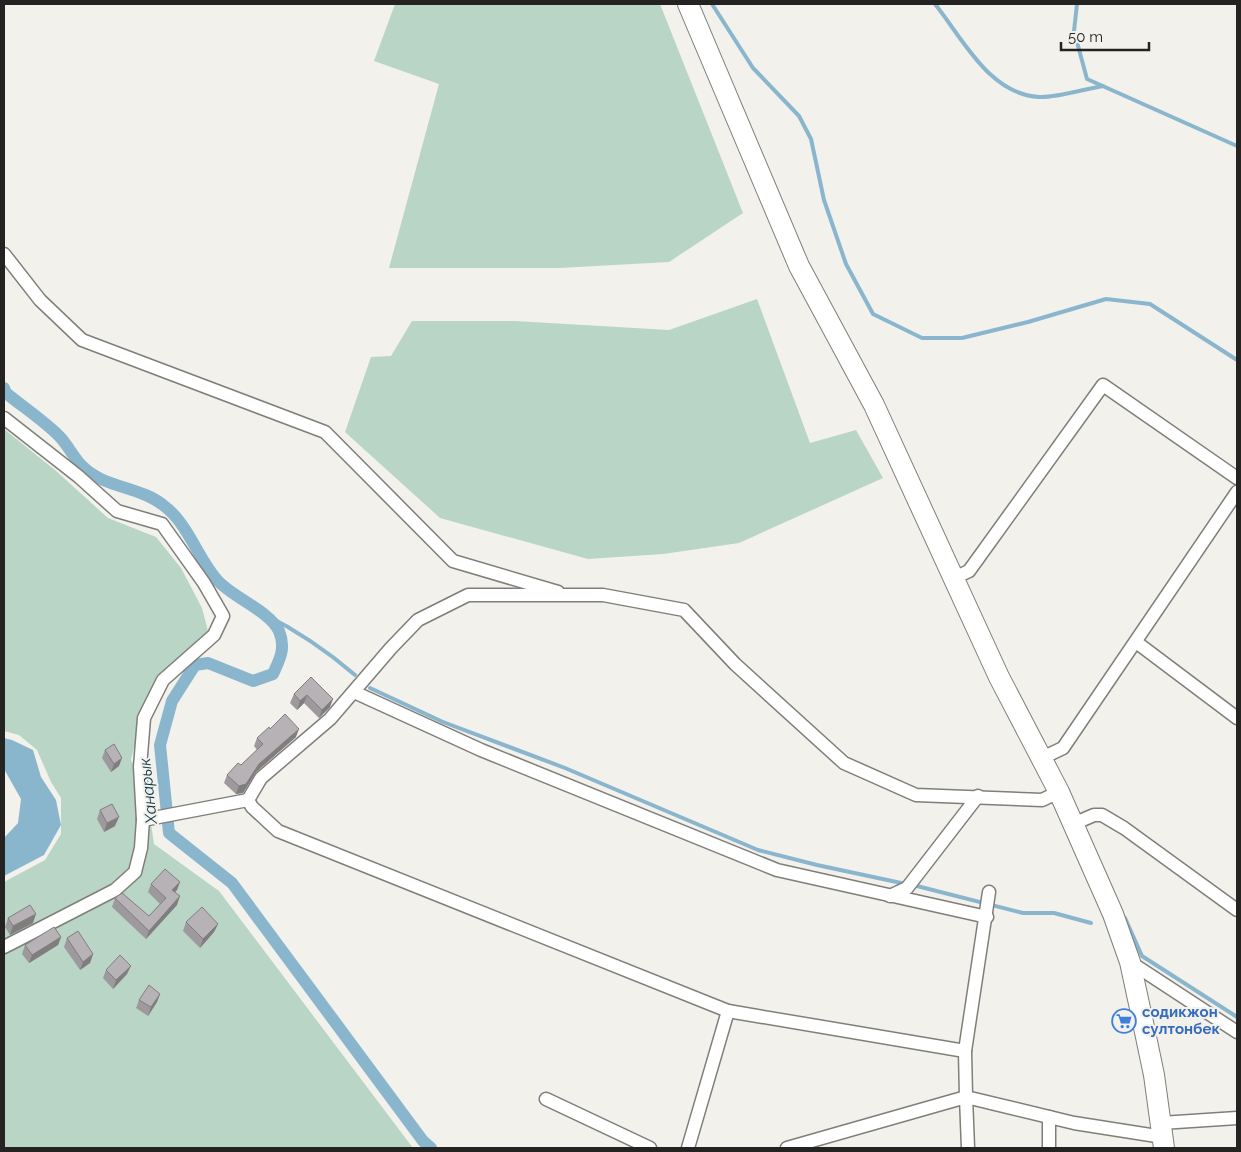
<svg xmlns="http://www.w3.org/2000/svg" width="1241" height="1152" viewBox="0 0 1241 1152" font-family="Raleway,sans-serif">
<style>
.green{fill:#b9d5c5}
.water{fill:#8ab6cd}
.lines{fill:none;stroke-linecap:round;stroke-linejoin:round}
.stream{stroke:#8ab6cd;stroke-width:4}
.canal{stroke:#8ab6cd;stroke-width:12}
.minor-casing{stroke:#807e7a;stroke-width:15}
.primary-casing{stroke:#807e7a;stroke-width:22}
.minor{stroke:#fff;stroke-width:12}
.primary{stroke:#fff;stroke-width:20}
.wall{fill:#9d999c}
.shaded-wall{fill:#807d7f}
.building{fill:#b7b2b5;stroke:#807d7f}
.labels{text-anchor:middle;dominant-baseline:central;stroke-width:4;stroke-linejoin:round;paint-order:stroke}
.shop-label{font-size:15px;font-weight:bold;fill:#366cbe;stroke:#f3f1ec;text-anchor:start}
.water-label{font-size:16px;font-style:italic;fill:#0e3546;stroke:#f3f1ec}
</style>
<rect width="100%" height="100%" fill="#f3f1ec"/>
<g class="green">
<path d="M395,4H660L743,213L669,262L559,268H389L439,84L374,61Z"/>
<path d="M757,299L810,443L856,430L883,478L739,543L663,554L588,559L440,518L345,432L371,357L391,356L412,321H515L669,330Z"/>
<path d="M4,429L55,470L108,518L156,537L181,568L202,608L208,631L160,674L142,713L131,760L146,790L154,844L219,891L413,1148H4V882L45,860L61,834V798L51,782L37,750L19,735L4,731Z"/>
</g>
<path class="water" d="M4,738L12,740L33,750L41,777L56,800L61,825L44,855L4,876V838L18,823L21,799L4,769Z"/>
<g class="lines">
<g class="stream">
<path d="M712,4L753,68L799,116L811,139L824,200L846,264L873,314L922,338H962L1028,322L1106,299L1150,304L1237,360"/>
<path d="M935,4C963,39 989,94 1039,97C1057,98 1084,89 1103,86"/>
<path d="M1077,4L1074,31L1087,79L1237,146"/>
<path d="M262,613C296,630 326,650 355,675"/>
<path d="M370,688L443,722L565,768L758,850L817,865L906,884"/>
<path d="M913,885L1023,913H1054L1091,923"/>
<path d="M1125,918L1142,956L1237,1017"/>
</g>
<path class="canal" d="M4,388L6,393C23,407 43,420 59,436C68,445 73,457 82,466C103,488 139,486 163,505C189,524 197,558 218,581C234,598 269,611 279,631C286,648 280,659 273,674L253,681L208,663L195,665L172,701L160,745L169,833L232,883L423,1141L431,1148"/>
<g class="minor-casing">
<g id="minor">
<path d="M4,254L40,300L82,340L325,432L453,561L558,592"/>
<path d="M4,418L78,476L117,511L162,524L204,583L223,616L214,635L163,680L144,718L140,767L143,820L141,848L135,872L115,890L4,947"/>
<path d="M954,578L969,571L1103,385L1237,478"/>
<path d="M1136,642L1237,718"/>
<path d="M354,692L481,750L777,870L987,917"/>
<path d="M1042,758L1063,748L1237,492"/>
<path d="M248,800L252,807L278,831L728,1011L965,1051L966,1097L1074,1123L1163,1137"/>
<path d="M248,800L261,778L330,719L391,648L418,620L468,595H603L684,610L735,664L844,763L916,795L1042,800L1059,792"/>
<path d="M143,820L248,800"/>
<path d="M1073,824L1094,815H1102L1124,828L1237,910"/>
<path d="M890,896L907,888L978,796"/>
<path d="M1130,962L1237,1032"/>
<path d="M965,1051L989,892"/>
<path d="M546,1099L650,1148"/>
<path d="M1161,1123L1237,1118"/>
<path d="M688,1148L728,1011"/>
<path d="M787,1148L966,1097L968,1148"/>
<path d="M1049,1148V1117"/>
</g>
</g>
<g class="primary-casing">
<path id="primary" d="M688,4L799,266L874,405L999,677L1059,792L1113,914L1130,962L1141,1013L1154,1075L1164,1148"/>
</g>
<use href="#minor" class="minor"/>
<use href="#primary" class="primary"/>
</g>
<g class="wall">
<path d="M311,677L330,707L319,718L304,703L297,710L290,703L294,694Z"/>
<path d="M270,729L296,737L256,772L243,793L236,794L224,783L227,775L241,765L257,750L254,746L257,738Z"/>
<path d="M105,750L119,766L111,772L102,758Z"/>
<path d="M100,810L115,826L104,832L97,819Z"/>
<path d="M151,884L177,890L175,892L177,905L146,939L112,907L115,898L149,916L160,904L148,892Z"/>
<path d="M8,918L33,923L10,935L5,927Z"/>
<path d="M186,922L218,924L214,932L200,948L183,931Z"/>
<path d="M61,937L58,945L29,963L22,954L25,945Z"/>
<path d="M67,938L93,954L90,963L80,970L64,947Z"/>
<path d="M106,970L127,974L113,989L103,978Z"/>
<path d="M160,994L157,1002L148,1016L136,1008L139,1000Z"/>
</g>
<g class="shaded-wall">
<path d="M307,695L304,703L297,710L300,701Z"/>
<path d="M333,699L330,707L319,718L322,710Z"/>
<path d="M299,729L296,737L256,772L243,793L236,794L239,786L259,764Z"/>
<path d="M122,758L119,766L111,772L114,764Z"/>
<path d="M119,817L115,826L104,832L107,823Z"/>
<path d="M180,882L177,890L169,898L172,890Z"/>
<path d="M180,896L177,905L146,939L149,931Z"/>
<path d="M36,914L33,923L10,935L13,926Z"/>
<path d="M218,924L214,932L200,948L203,939Z"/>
<path d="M61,937L58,945L29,963L32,955Z"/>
<path d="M93,954L90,963L80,970L83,962Z"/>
<path d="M131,966L127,974L113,989L116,980Z"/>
<path d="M160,994L157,1002L148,1016L151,1007Z"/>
</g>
<g class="building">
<path d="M311,677L333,699L322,710L307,695L300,701L294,694Z"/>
<path d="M285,714L299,729L259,764L246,784L239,786L227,775L238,763L241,765L263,744L257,738L269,727L270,729Z"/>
<path d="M114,744L122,758L114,764L105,750Z"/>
<path d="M112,804L119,817L107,823L100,810Z"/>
<path d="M165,869L180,882L172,890L180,896L149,931L115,898L122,893L149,916L166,898L151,884Z"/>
<path d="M30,905L36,914L13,926L8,918Z"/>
<path d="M202,907L218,924L203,939L186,922Z"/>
<path d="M54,927L61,937L32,955L25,945Z"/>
<path d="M78,931L93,954L83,962L67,938Z"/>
<path d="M120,955L131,966L116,980L106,970Z"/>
<path d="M149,985L160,994L151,1007L139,1000Z"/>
</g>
<defs>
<g id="supermarket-ring" transform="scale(1.25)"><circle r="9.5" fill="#f3f1ec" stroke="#3f7fe0" stroke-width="1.5"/><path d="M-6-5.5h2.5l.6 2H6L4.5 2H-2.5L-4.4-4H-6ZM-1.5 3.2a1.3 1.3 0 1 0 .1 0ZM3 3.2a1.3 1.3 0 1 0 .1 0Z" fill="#3f7fe0"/></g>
</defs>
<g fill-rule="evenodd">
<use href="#supermarket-ring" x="1124" y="1021"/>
</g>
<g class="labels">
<g class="shop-label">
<text x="1142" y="1012">содикжон<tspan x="1142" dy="17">султонбек</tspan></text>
</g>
<g class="water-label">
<text transform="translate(148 791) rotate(-96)">Ханарык</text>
</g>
</g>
<rect width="1241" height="1152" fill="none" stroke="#242322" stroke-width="10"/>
<path d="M1061 42v8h88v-8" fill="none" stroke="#242322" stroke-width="2.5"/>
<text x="1068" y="42" font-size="15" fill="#242322" stroke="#f3f1ec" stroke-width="4" paint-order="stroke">50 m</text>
</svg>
